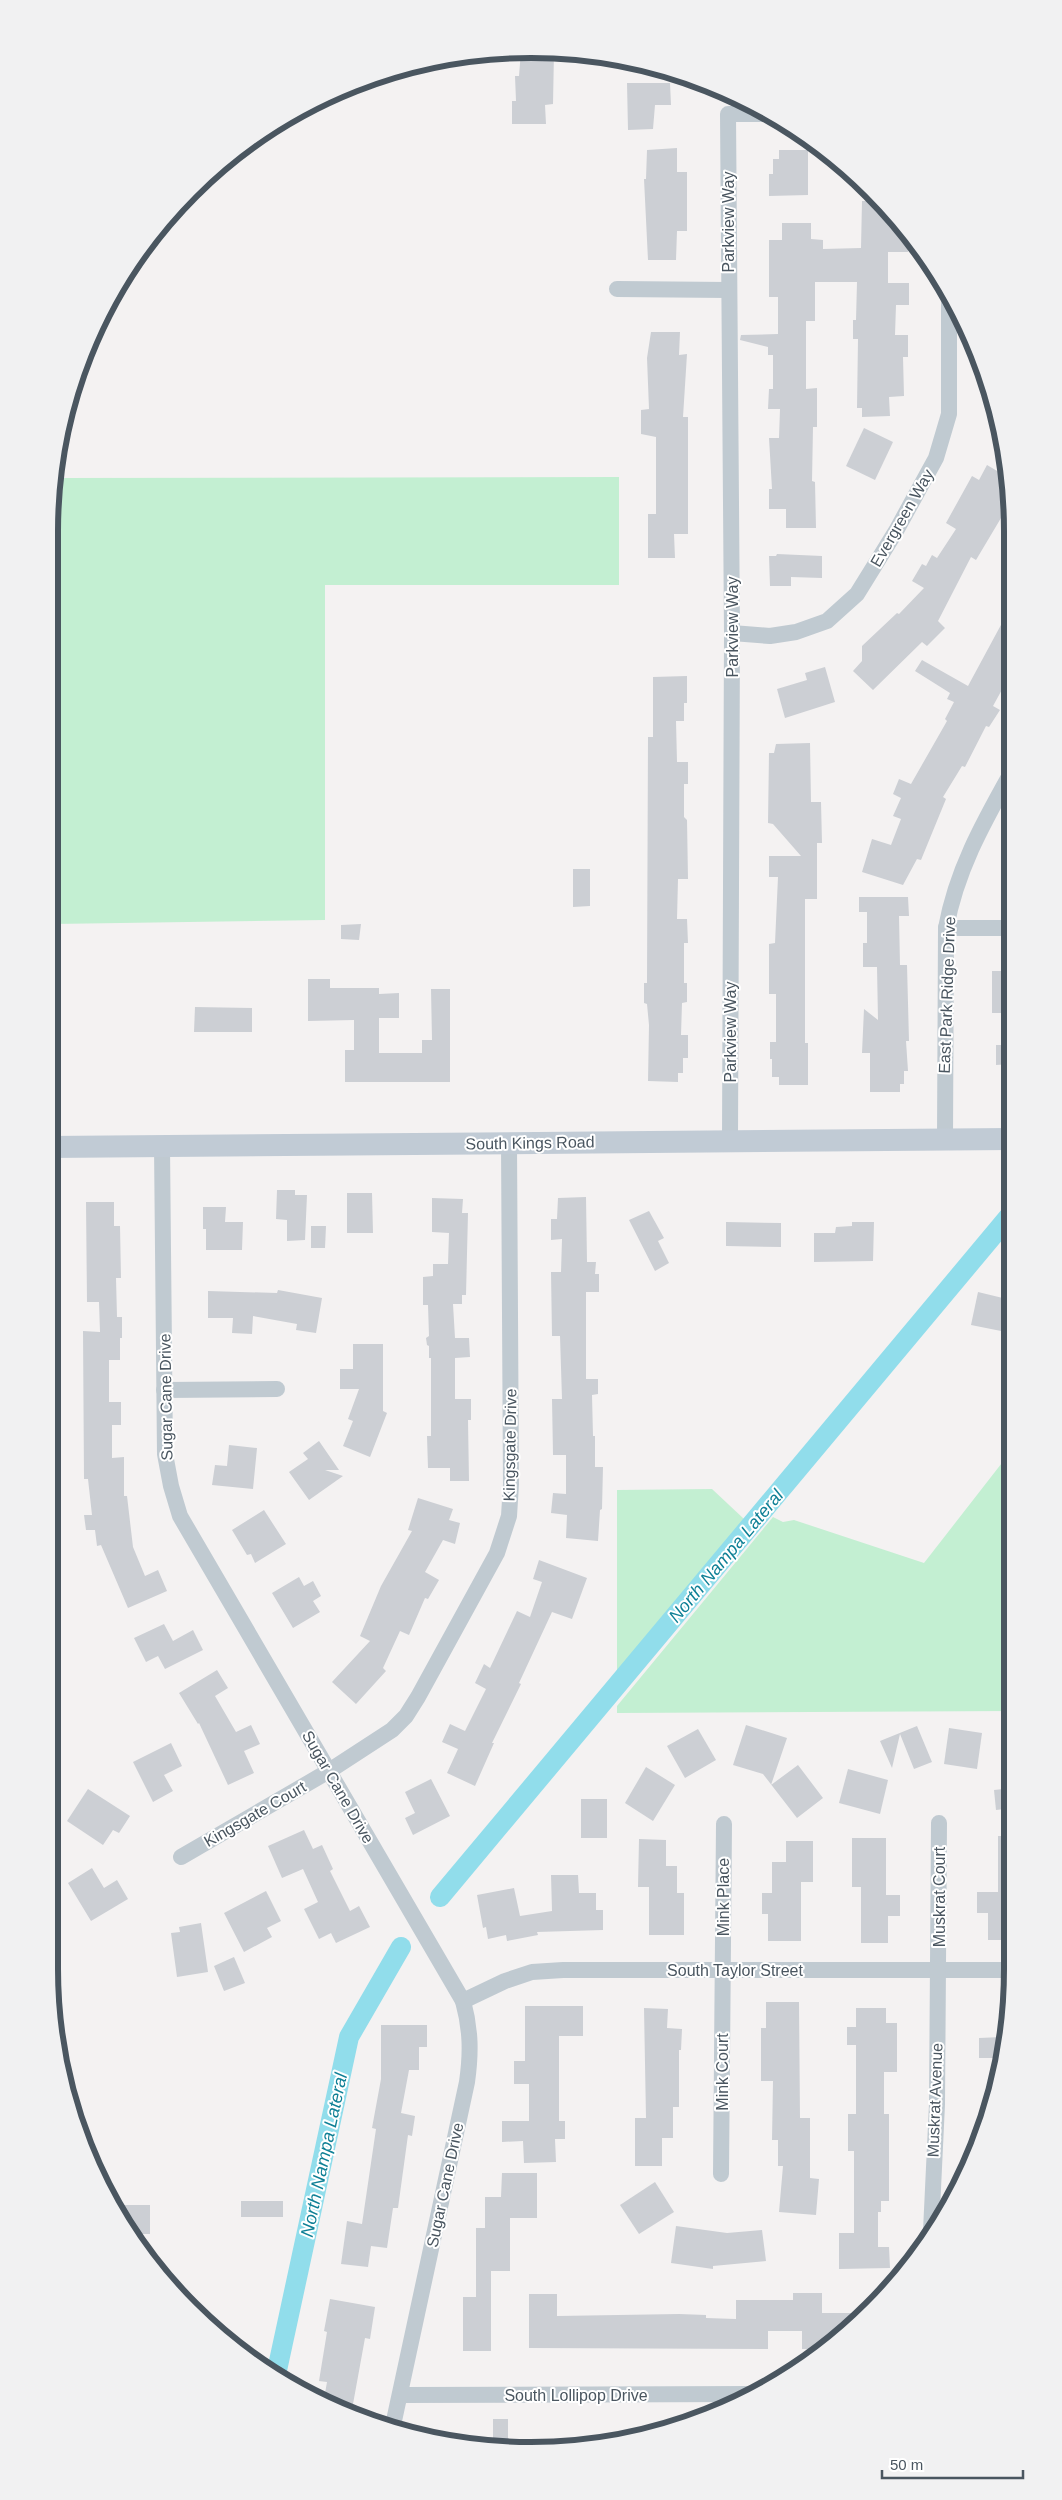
<svg xmlns="http://www.w3.org/2000/svg" width="1062" height="2500" viewBox="0 0 1062 2500" font-family="Helvetica,sans-serif">
<style>
.green{fill:#c3efd2}
.lines{fill:none;stroke-linecap:round;stroke-linejoin:round}
.canal{stroke:#91ddeb;stroke-width:20}
.building{fill:#cccfd4}
.street{stroke:#c0cad1;stroke-width:16}
.secondary{stroke:#c1cbd5;stroke-width:22}
.labels{text-anchor:middle;dominant-baseline:central;stroke-width:4;stroke-linejoin:round;paint-order:stroke}
.street-label{font-size:16px;fill:#4a5660;stroke:#fff}
.water-label{font-size:18px;font-style:italic;fill:#0f8096;stroke:#fff}
.rim{fill:none;stroke:#4a5660;stroke-width:6}
</style>
<rect width="100%" height="100%" fill="#f4f2f2"/>
<g class="green">
<path d="M619,477V585H325V920L53,924V580L49,579V531L57,478Z"/>
<path d="M1012,1450L1013,1711L617,1713V1706L773,1517L783,1522L794,1520L924,1563Z"/>
<path d="M712,1489L744,1519L617,1673V1490Z"/>
</g>
<g class="lines">
<g class="canal">
<path d="M440,1897L1011,1214"/>
<path d="M276,2375L349,2037L401,1947"/>
</g>
</g>
<g class="building">
<path d="M521,51L554,52L553,104L545,105L546,124H512V101H516L515,76H519Z"/>
<path d="M627,83H670L671,105H655L653,129L628,130Z"/>
<path d="M677,148V172H687V231H677L676,260H648L644,179H646L647,150Z"/>
<path d="M779,150H808V195L769,196V174H773V159H779Z"/>
<path d="M869,192L894,213L907,235L908,252H888V283H909V305H896L895,335H908V357H903L904,396L889,397L890,416L862,417V408H857L858,339H853V320H856L857,282H815V321H806V389L817,388V427H813L812,481L815,482L816,528H786V509H769V489H772L769,438H779L780,409H768L769,389H773V355H768V347L740,340L741,335L778,334V297H769V240H782V223H811V239L823,240V249L861,248L862,201H869Z"/>
<path d="M651,332H680L679,355L687,354L683,417H688V534H674L675,558H648V514H656V437L641,434V410L649,409L647,358Z"/>
<path d="M864,428L893,442L875,480L846,466Z"/>
<path d="M987,465L1009,478V522L1001,518L976,560L971,557L938,621L945,628L927,646L922,642L873,690L853,671L862,661V646L897,613L899,614L924,588L912,581L922,564L926,566L932,555L937,558L956,529L946,523L972,476L979,480Z"/>
<path d="M777,554L822,556V578L791,577V586H770L769,556H776Z"/>
<path d="M1009,610L1010,675L993,706L1000,710L989,727L986,726L965,767L962,766L943,797L946,799L921,860L917,859L903,885L862,872L872,839L891,845L901,819L893,816L901,798L893,794L899,779L911,784L947,721L945,719L954,702L947,699L950,693L915,671L922,660L968,686Z"/>
<path d="M825,667L835,702L785,718L777,689L807,680L805,673Z"/>
<path d="M687,676V703H684V721H676L677,762H688V784H684V817L687,820L688,879H678L677,919H687L688,943H684V983H687V1002L682,1003L681,1035H688V1058H683V1073H678V1082L648,1081L649,1025L647,1004L644,1003V983H647L648,737H653V677Z"/>
<path d="M810,743L811,802H821L822,843H817V899H805V1043H808V1085H779V1077H772V1059H770V1042H776V994H769V944L775,943L778,877H769V856H801L773,824L768,823L769,753H774L776,744Z"/>
<path d="M573,869H590V906L573,907Z"/>
<path d="M859,897H908L909,916H899L900,965H907L909,1041H906L908,1071H904V1084H900V1092H870V1053H862L864,1009L878,1020L877,967H863V943H867V912H859Z"/>
<path d="M361,924L359,940L341,939V925Z"/>
<path d="M992,971H1010L1011,1013H992Z"/>
<path d="M308,979H330V988H379V994L399,993V1018H379V1053H422V1040H432L431,989H450V1082H345V1050H354V1020L308,1021Z"/>
<path d="M195,1007L252,1008V1032H194Z"/>
<path d="M996,1045H1011V1064L996,1065Z"/>
<path d="M277,1190H295V1195H307L305,1240L287,1241V1220L276,1219Z"/>
<path d="M347,1193H372L373,1233H347Z"/>
<path d="M586,1197L587,1262H596L595,1274H599V1292H586V1379H598V1394L592,1395L593,1436H595V1467H603L602,1509L600,1510L598,1541L566,1538L567,1515L551,1513L553,1493L566,1494V1455H553L552,1399H562L560,1336H552L551,1272H561L562,1239L551,1240V1219H557L558,1198Z"/>
<path d="M432,1198L463,1199L462,1213H468L466,1295H462V1304H453L455,1338H469L470,1357L455,1358V1399H471V1420H468L469,1481H450V1468H428L427,1436H431V1358H429V1346L427,1345L426,1338L429,1336L428,1305H423V1277L433,1276V1264H448L449,1233L432,1232Z"/>
<path d="M86,1202H114V1226H120L121,1278H116L117,1317H122V1338H120V1360H109V1402H121V1425H112V1458L124,1457V1496H127L133,1547L145,1576L158,1570L167,1591L128,1608L101,1545L97,1546L95,1530H86L84,1515H92L88,1479H84L83,1331L100,1332L99,1302H87Z"/>
<path d="M203,1207H226L225,1222H243L242,1250H206V1229H203Z"/>
<path d="M649,1211L664,1238L658,1241L669,1263L655,1271L629,1220Z"/>
<path d="M726,1222L781,1223V1247L726,1246Z"/>
<path d="M852,1222H874L873,1261L814,1262V1233H835L836,1227L852,1226Z"/>
<path d="M311,1226H326L325,1248H311Z"/>
<path d="M278,1290L322,1298L316,1333L296,1330L297,1324L253,1316L252,1334L232,1333L233,1318H208V1291L277,1293Z"/>
<path d="M978,1292L1011,1300V1333L971,1325Z"/>
<path d="M353,1344H383V1411L387,1413L370,1457L343,1446L353,1421L348,1419L359,1389H340V1369H353Z"/>
<path d="M319,1441L339,1470H325L343,1476L309,1500L289,1472L308,1459L303,1453Z"/>
<path d="M229,1445L257,1448L253,1489L212,1485L215,1465L227,1466Z"/>
<path d="M418,1498L453,1509L449,1520L460,1523L455,1544L443,1540L425,1572L439,1580L428,1599L425,1598L409,1635L400,1631L383,1668L386,1671L356,1704L332,1682L370,1641L360,1636L381,1586L412,1531L408,1530Z"/>
<path d="M264,1510L286,1544L255,1563L251,1554L247,1555L232,1530Z"/>
<path d="M539,1560L587,1578L572,1619L552,1612L519,1683L521,1684L492,1743H494L475,1786L447,1773L458,1749L442,1742L450,1724L465,1731L486,1689L475,1683L484,1664L490,1668L517,1611L530,1617L542,1582L533,1579Z"/>
<path d="M299,1577L304,1586L313,1581L321,1596L313,1601L320,1612L293,1628L272,1593Z"/>
<path d="M164,1624L173,1641L193,1630L203,1650L165,1669L158,1656L146,1662L134,1638Z"/>
<path d="M217,1670L228,1688L215,1696L236,1732L251,1725L260,1744L244,1751L254,1773L228,1785L199,1723L198,1724L179,1693Z"/>
<path d="M746,1725L787,1738L771,1785L798,1765L823,1798L797,1818L763,1774L733,1765Z"/>
<path d="M917,1726L932,1762L914,1769L900,1734L892,1768L880,1741Z"/>
<path d="M949,1728L982,1733L977,1769L944,1764Z"/>
<path d="M698,1729L716,1760L685,1778L667,1746Z"/>
<path d="M171,1743L182,1766L164,1775L173,1791L153,1802L133,1762Z"/>
<path d="M646,1767L675,1785L653,1821L625,1803Z"/>
<path d="M848,1769L888,1780L880,1814L839,1803Z"/>
<path d="M431,1779L450,1816L413,1835L405,1818L415,1813L405,1792Z"/>
<path d="M1013,1788V1808L996,1810L994,1790Z"/>
<path d="M88,1789L130,1816L119,1833L113,1830L103,1845L67,1821Z"/>
<rect x="581" y="1799" width="26" height="39"/>
<path d="M304,1830L313,1849L322,1845L333,1869L330,1871L350,1911L359,1906L370,1927L336,1943L331,1933L319,1939L304,1909L318,1902L303,1869L282,1878L268,1846Z"/>
<path d="M998,1836H1013V1940H988V1913H977V1892H998Z"/>
<path d="M852,1838H886V1895H900V1916H888V1943H861V1887H852Z"/>
<path d="M639,1839L666,1840V1866H677V1893H684V1935H649V1887H638Z"/>
<path d="M786,1841H813V1882H801V1941H768V1914H762V1893H772V1862H786Z"/>
<path d="M92,1868L104,1888L117,1880L128,1899L91,1921L68,1883Z"/>
<path d="M551,1875H578L579,1893H596V1910H603V1930L537,1932L538,1935L507,1941L506,1935L488,1939L486,1927L483,1928L477,1895L514,1888L520,1916L552,1911Z"/>
<path d="M266,1891L281,1921L267,1928L272,1937L244,1952L224,1913Z"/>
<path d="M201,1923L208,1972L177,1977L171,1933L180,1932L179,1927Z"/>
<path d="M234,1957L245,1983L224,1991L214,1966Z"/>
<path d="M766,2002H799L800,2118H810V2178L819,2179L816,2215L779,2212L783,2166H778V2140H772L773,2081H761V2028H766Z"/>
<path d="M525,2006H583V2036H559V2121H565V2139H555L556,2162L524,2163L523,2141L502,2142V2121H529V2084H514V2061H525Z"/>
<path d="M644,2008L668,2009L667,2028L682,2029L681,2050H679V2107H673V2138H662V2166H635V2118H646Z"/>
<path d="M856,2008H886V2023H897V2072H884V2114H889V2201H881V2212H878V2247H889L890,2268L839,2269V2233H854V2151H848V2114H856V2045H847V2027H856Z"/>
<path d="M381,2025H427V2047H419V2070H409L401,2113L415,2116L412,2136L408,2135L398,2208H393L387,2248L371,2246L368,2267L341,2264L347,2221L362,2224L376,2129L372,2128L381,2079Z"/>
<path d="M1002,2037L999,2058H979V2038Z"/>
<path d="M502,2173H537V2218H510V2271H491V2351H463V2297H476V2228H485V2197H501Z"/>
<path d="M655,2182L674,2212L639,2234L620,2205Z"/>
<rect x="241" y="2201" width="42" height="16"/>
<path d="M117,2205H150V2234H131L117,2216Z"/>
<path d="M676,2226L727,2233L762,2230L766,2261L713,2266V2269L671,2263Z"/>
<path d="M793,2293H822V2313H867L849,2331L825,2349H802V2331H768V2349L529,2348V2294H557V2316L679,2314L706,2315V2318L736,2319V2300H793Z"/>
<path d="M330,2299L375,2307L370,2339L365,2338L353,2404L324,2399L327,2382L319,2381L327,2332L324,2331Z"/>
<rect x="493" y="2419" width="15" height="27"/>
</g>
<g class="lines">
<g class="street">
<path d="M617,289L728,290"/>
<path d="M732,633L770,636L796,632L827,621L857,594L896,531L936,458L949,414V303"/>
<path d="M946,928H1010"/>
<path d="M945,1139L946,928C956,872 982,825 1010,775"/>
<path d="M730,1140L732,633L728,114H766"/>
<path d="M162,1146L165,1454L171,1486L180,1516L463,2001C471,2030 471,2054 467,2082L392,2430"/>
<path d="M164,1390L277,1389"/>
<path d="M181,1857L329,1771L392,1730L406,1716L418,1697L497,1553L509,1516L511,1484L509,1144"/>
<path d="M463,2001L505,1981L532,1972L563,1970H1003L1013,1973"/>
<path d="M721,2174L724,1824"/>
<path d="M931,2231L937,2104L939,1823"/>
<path d="M400,2395L753,2394"/>
</g>
<path class="secondary" d="M49,1147L1011,1139"/>
</g>
<g class="labels">
<g class="street-label">
<text transform="translate(728 222) rotate(-90)">Parkview Way</text>
<text transform="translate(902 518) rotate(-60)">Evergreen Way</text>
<text transform="translate(732 627) rotate(-90)">Parkview Way</text>
<text transform="translate(947 995) rotate(-88)">East Park Ridge Drive</text>
<text transform="translate(730 1032) rotate(-90)">Parkview Way</text>
<text transform="translate(530 1143) rotate(-1)">South Kings Road</text>
<text transform="translate(166 1397) rotate(-91)">Sugar Cane Drive</text>
<text transform="translate(510 1445) rotate(-89)">Kingsgate Drive</text>
<text transform="translate(338 1787) rotate(60)">Sugar Cane Drive</text>
<text transform="translate(255 1814) rotate(-30)">Kingsgate Court</text>
<text transform="translate(723 1897) rotate(-90)">Mink Place</text>
<text transform="translate(939 1897) rotate(-90)">Muskrat Court</text>
<text x="735" y="1970">South Taylor Street</text>
<text transform="translate(722 2072) rotate(-90)">Mink Court</text>
<text transform="translate(935 2100) rotate(-88)">Muskrat Avenue</text>
<text transform="translate(445 2185) rotate(-78)">Sugar Cane Drive</text>
<text x="576" y="2395">South Lollipop Drive</text>
</g>
<g class="water-label">
<text transform="translate(726 1556) rotate(-50)">North Nampa Lateral</text>
<text transform="translate(324 2155) rotate(-78)">North Nampa Lateral</text>
</g>
</g>
<path d="M0 0H1062V2500H0ZM531 58H531A473 473 0 0 1 1004 531V1969A473 473 0 0 1 531 2442H531A473 473 0 0 1 58 1969V531A473 473 0 0 1 531 58Z" fill="#f1f1f2" fill-rule="evenodd"/>
<path class="rim" d="M531 58H531A473 473 0 0 1 1004 531V1969A473 473 0 0 1 531 2442H531A473 473 0 0 1 58 1969V531A473 473 0 0 1 531 58Z"/>
<path d="M882 2470v8h141v-8" fill="none" stroke="#4a5660" stroke-width="2.5"/>
<text x="890" y="2470" font-size="15" fill="#4a5660" stroke="#ffffff" stroke-width="4" paint-order="stroke">50 m</text>
</svg>
